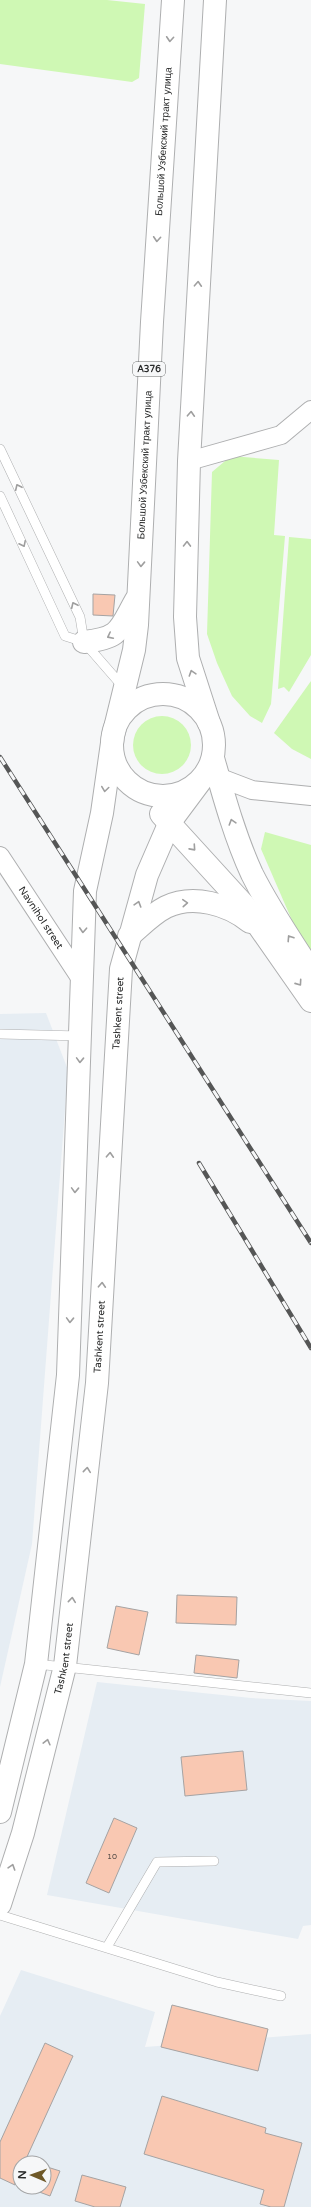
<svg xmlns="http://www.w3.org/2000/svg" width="311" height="2207" viewBox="0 0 311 2207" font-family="'Varela Round',sans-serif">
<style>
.built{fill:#e6edf3;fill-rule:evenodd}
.green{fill:#cff8b4}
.building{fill:#f9c8b2;stroke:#a5a3a3}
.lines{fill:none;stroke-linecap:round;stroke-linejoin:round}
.lane-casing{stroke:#aeafb0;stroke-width:10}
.street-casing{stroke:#aeafb0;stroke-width:20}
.primary-casing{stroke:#aeafb0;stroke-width:24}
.lane{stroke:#fff;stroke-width:9}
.street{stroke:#fff;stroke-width:18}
.primary{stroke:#fff;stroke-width:22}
.rail-casing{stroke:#555656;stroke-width:4.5}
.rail{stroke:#f6f7f8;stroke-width:3;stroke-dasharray:9;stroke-linecap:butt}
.oneway{stroke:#9f9f9f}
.labels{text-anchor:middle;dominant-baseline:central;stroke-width:4;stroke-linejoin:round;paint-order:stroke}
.number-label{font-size:8px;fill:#5d524c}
.shield{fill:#f6f7f8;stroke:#666868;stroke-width:1}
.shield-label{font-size:9px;font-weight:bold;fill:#292a2a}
.street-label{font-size:10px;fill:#292a2a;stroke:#f6f7f8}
</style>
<rect width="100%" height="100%" fill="#f6f7f8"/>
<g class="built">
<path d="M46,1013L68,1070L32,1544L0,1687V1014Z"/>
<path d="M97,1682L251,1698L311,1701V1925L303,1926L298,1939L47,1895Z"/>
<path d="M21,1970L155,2012L145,2047L311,2034V2207H0V2016ZM20,2163H44V2187H20Z"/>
</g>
<g class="green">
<path d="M0,0H107L145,4L139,78L132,82L0,64Z"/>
<path d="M231,456L279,460L274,535L285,536L271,704L262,723L250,716L232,696L217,663L207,634L212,472Z"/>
<path d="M289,537L311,539V655L289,692L284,687L278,689Z"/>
<path d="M311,681V759L292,749L274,733Z"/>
<circle cx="162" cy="745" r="29"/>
<path d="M265,832L311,845V951L294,925L261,849Z"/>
</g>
<g class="building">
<path d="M93,594L115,595L113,616L93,615Z"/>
<path d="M177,1595L237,1597L236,1625L176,1623Z"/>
<path d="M116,1606L148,1612L139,1655L107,1648Z"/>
<path d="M196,1655L239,1660L237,1678L194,1673Z"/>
<path d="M243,1751L247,1790L185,1796L181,1757Z"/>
<path d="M114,1818L137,1828L109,1893L86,1883Z"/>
<path d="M172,2005L268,2029L258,2071L161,2047Z"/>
<path d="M45,2043L73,2056L26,2159L37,2163H20V2185L15,2183V2185L0,2178V2142Z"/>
<path d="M162,2096L266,2128L265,2133L302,2143L284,2207H271L260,2204L264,2190L144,2154Z"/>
<path d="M44,2166L60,2171L50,2196L26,2187H44Z"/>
<path d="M82,2175L126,2187L120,2207H95L75,2201Z"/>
</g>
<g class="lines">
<g class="lane-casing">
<g id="lane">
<path d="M0,449L80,617L84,642"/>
<path d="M0,496L65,636L84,642L124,688L139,700"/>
<path d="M0,1034L81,1036"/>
<path d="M36,1664L311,1693"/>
<path d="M0,1915L217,1982L281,1996"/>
<path d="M107,1947L157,1862L214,1861"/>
</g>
</g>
<g class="street-casing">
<g id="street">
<path d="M189,461L281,435L311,410"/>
<path d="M218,777L252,790L311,796"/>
<path id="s1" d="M0,856L81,979"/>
</g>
</g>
<g class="primary-casing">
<g id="primary">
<path d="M84,642C121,638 119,630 136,600"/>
<circle cx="163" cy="745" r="51"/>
<path d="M209,723L188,658L185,617L189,461L215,0"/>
<path d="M213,758C224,797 235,837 252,874C269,908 290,939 311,971"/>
<path d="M161,814L244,905L311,1001"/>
<path d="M129,936C140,927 152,914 166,907C193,894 228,904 250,922"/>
<path id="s2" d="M0,1812L36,1664L68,1375L85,891L102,813L113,736L134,650L137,625L152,322L173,0"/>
<path id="s3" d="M0,1904L23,1833L65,1666L97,1383L121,969L147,875L170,822L202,779"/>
</g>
</g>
<use href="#lane" class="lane"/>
<use href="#street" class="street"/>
<use href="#primary" class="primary"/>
<g class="rail-casing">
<g id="rail">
<path d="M0,757L311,1243"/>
<path d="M199,1163L311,1348"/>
</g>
</g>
<use href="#rail" class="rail"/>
</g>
<defs><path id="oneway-chevron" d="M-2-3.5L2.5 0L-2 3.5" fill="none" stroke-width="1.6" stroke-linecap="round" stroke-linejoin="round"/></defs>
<g class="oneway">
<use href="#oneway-chevron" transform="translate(170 39) rotate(94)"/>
<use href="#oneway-chevron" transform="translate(157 239) rotate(94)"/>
<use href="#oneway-chevron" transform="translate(198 284) rotate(-87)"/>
<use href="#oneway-chevron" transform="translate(191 414) rotate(-87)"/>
<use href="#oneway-chevron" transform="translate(18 487) rotate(-115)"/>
<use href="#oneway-chevron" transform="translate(23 544) rotate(64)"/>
<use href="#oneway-chevron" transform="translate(187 544) rotate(-89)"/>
<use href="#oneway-chevron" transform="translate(141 564) rotate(92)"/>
<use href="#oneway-chevron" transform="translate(74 605) rotate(-115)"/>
<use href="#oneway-chevron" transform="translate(110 636) rotate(153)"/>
<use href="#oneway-chevron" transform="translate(192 673) rotate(-108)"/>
<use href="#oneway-chevron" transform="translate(105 789) rotate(98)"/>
<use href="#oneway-chevron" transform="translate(232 822) rotate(-107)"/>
<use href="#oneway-chevron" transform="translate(193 848) rotate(48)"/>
<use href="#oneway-chevron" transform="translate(185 903) rotate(-4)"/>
<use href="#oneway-chevron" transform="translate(138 904) rotate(-73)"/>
<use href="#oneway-chevron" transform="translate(83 930) rotate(93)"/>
<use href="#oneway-chevron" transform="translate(290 938) rotate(-123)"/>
<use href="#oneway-chevron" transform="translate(299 983) rotate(55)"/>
<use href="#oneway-chevron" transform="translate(80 1060) rotate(92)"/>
<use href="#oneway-chevron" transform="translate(110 1155) rotate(-87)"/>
<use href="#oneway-chevron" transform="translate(75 1190) rotate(92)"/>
<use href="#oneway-chevron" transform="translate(102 1285) rotate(-87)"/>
<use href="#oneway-chevron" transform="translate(70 1320) rotate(92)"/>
<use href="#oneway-chevron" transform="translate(87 1470) rotate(-84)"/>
<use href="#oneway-chevron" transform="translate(72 1600) rotate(-84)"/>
<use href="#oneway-chevron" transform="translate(47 1742) rotate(-76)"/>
<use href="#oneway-chevron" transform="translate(12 1867) rotate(-72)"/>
</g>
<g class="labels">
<g class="number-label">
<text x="112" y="1856">10</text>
</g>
<rect class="shield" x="133" y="362" width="32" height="14" rx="3"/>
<g class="shield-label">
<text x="149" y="369">A376</text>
</g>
<g class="street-label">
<text stroke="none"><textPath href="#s2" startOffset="1683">Большой Узбекский тракт улица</textPath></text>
<text stroke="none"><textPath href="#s2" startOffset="1359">Большой Узбекский тракт улица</textPath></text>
<text stroke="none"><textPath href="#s1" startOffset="74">Navnihol street</textPath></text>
<text stroke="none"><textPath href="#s3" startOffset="902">Tashkent street</textPath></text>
<text stroke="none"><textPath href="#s3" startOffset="578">Tashkent street</textPath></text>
<text stroke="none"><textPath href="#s3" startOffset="254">Tashkent street</textPath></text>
</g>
</g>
<g transform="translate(32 2175) rotate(272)"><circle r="19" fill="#f6f7f8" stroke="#a4a5a6"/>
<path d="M0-3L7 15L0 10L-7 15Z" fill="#6e5828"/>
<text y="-6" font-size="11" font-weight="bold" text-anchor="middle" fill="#292a2a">N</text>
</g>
</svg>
